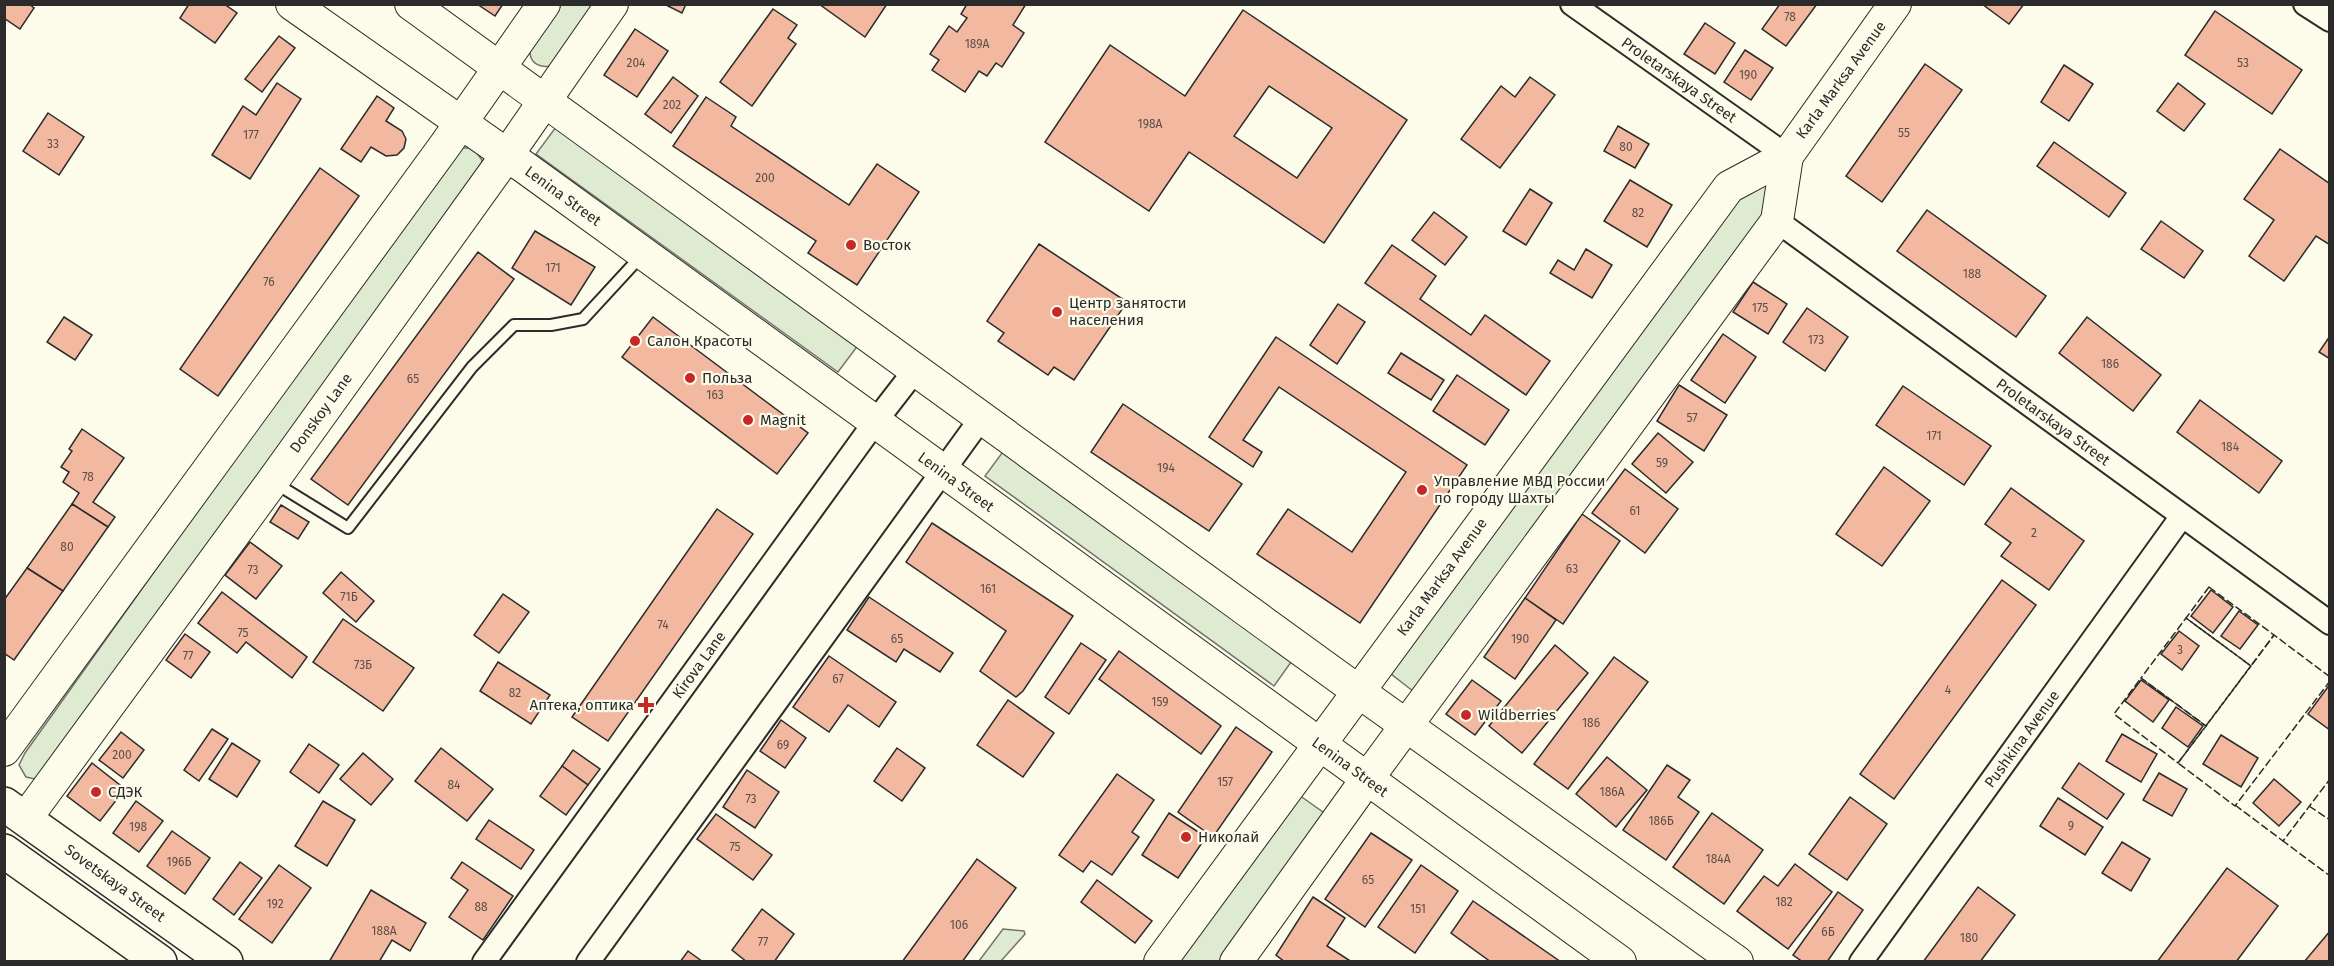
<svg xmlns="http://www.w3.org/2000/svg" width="2334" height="966" viewBox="0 0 2334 966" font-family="'Fira Sans',sans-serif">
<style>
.green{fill:#deebd1;stroke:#74746e;stroke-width:1.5}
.building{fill:#f2b8a0;stroke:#2b2b2b;stroke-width:1.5;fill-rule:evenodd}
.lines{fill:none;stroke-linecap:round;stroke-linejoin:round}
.lane-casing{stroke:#2b2b2b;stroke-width:14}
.street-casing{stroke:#2b2b2b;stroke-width:26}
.secondary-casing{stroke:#2b2b2b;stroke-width:34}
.primary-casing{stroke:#2b2b2b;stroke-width:36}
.lane{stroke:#fdfbea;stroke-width:10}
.street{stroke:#fdfbea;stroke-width:22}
.secondary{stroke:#fdfbea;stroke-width:32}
.primary{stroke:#fdfbea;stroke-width:33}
.fence{stroke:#2b2b2b;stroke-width:1.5;stroke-dasharray:8 3;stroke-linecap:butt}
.poi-dot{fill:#c62828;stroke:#fdfbea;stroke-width:2}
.labels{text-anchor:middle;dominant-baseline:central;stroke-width:4.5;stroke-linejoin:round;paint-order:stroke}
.number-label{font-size:12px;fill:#5d4e48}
.street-label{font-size:15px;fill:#2b2b2b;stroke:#fdfbea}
.poi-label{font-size:15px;fill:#2b2b2b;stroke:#fdfbea;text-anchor:start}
</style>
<rect width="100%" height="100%" fill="#fdfbea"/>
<g class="green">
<path d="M558,5H603C590,22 576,46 561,60C546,74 523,64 532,43C538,30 550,17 558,5Z"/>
<path d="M559,123L859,344L838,372L536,154Z"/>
<path d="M461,148H473L482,160L479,178L46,774L35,779L26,777L19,765L25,753L451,155Z"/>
<path d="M1779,169L1772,219L1418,695L1386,670L1735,192Z"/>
<path d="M1005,449L1294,658L1274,686L985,476Z"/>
<path d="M1299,795L1327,815L1220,961L1177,962Z"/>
<path d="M1003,929L1024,931L1025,934L1001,961H979Z"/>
</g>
<g class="building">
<path d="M4,4H29L34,8L20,29L4,18Z"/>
<path d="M189,4H224L237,13L215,43L180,18Z"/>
<path d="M477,4H503L495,16Z"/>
<path d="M664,4H686L682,13Z"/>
<path d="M819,4H887L865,37Z"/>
<path d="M967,4H1026L1013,25L1024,33L1002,67L996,63L987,76L979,71L965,92L932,70L939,60L930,54L949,26L957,32L967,18L961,14Z"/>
<path d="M1780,4H1817L1786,46L1762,29Z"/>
<path d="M1982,4H2024L2009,24Z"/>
<path d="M773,9L797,25L788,38L796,44L752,106L720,82Z"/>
<path d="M1243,10L1407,120L1324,243L1189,152L1149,211L1045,142L1110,45L1185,96ZM1269,86L1332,128L1297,178L1234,136Z"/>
<path d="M2215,11L2302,70L2272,114L2185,55Z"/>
<path d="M1705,23L1735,43L1715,74L1684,54Z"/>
<path d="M635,29L668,51L637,97L604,75Z"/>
<path d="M279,36L295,48L262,92L245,79Z"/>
<path d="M1745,50L1773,68L1751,100L1724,82Z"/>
<path d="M1925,64L1962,90L1882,202L1846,176Z"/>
<path d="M2064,65L2093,84L2069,121L2041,102Z"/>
<path d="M673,77L698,96L671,133L645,114Z"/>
<path d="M1530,77L1555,95L1500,168L1461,139L1501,86L1515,97Z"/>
<path d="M277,83L301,99L250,179L212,155L243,106L256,115Z"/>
<path d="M2178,83L2205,104L2184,131L2157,111Z"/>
<path d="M377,96L394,108L386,121L402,131L406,139L404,148L397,155L386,156L371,147L361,162L341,149Z"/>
<path d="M706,97L736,117L731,126L849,205L877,164L919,192L857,285L808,253L816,241L673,146Z"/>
<path d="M48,113L84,137L59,175L23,151Z"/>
<path d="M1618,126L1649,144L1635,168L1604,151Z"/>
<path d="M2054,142L2126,193L2109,217L2037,166Z"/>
<path d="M2280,149L2330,184V245L2316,236L2284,281L2249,256L2274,220L2244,199Z"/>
<path d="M320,168L359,196L218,396L180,369Z"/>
<path d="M1630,180L1672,205L1647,247L1604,221Z"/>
<path d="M1530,189L1552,203L1526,245L1503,231Z"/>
<path d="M1927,210L2046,296L2016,337L1897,251Z"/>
<path d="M1434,212L1467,237L1445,265L1412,240Z"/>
<path d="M2161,221L2203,251L2184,278L2141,249Z"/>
<path d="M535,231L595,267L571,305L512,268Z"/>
<path d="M1039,244L1127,302L1074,380L1054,367L1048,375L998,341L1004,333L987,321Z"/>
<path d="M1392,245L1436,276L1420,299L1471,335L1485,315L1550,361L1526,395L1365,283Z"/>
<path d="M1586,249L1612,265L1592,298L1550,273L1558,260L1574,270Z"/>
<path d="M478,252L514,279L348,505L311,479Z"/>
<path d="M1753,282L1787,304L1768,334L1733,312Z"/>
<path d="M1338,304L1365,322L1337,364L1310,345Z"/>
<path d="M1807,308L1848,337L1825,371L1783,342Z"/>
<path d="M64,317L92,335L75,360L47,342Z"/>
<path d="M653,317L808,433L777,474L622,357Z"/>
<path d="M2087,317L2161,375L2133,411L2059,353Z"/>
<path d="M1723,334L1756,357L1725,403L1691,380Z"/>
<path d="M2330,336V359L2319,352Z"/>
<path d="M1276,337L1467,465L1360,623L1257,554L1288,509L1352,552L1406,472L1279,387L1243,440L1262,452L1253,467L1209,437Z"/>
<path d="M1401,353L1444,380L1431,400L1388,373Z"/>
<path d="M1457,375L1509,410L1485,445L1433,411Z"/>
<path d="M1679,385L1727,415L1704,451L1657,421Z"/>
<path d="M1903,386L1991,446L1964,485L1876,425Z"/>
<path d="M2200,400L2282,461L2259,493L2177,432Z"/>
<path d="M1123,404L1242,484L1209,531L1091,452Z"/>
<path d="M82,429L124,458L93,502L115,517L108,527L72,504L79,493L63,482L69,472L61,467L72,451L69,449Z"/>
<path d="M1658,433L1693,462L1666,493L1632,464Z"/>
<path d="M1884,467L1930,501L1882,566L1836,534Z"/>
<path d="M1625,469L1678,509L1645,553L1592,513Z"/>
<path d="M2011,488L2084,541L2049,590L2001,556L2011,543L1985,524Z"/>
<path d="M72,504L108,527L63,591L27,568Z"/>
<path d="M281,505L309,522L298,539L270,522Z"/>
<path d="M717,509L753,534L608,741L572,717Z"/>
<path d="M1582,514L1620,541L1563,624L1525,598Z"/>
<path d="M932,523L1073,616L1023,691L1016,697L980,671L1006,631L906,562Z"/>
<path d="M250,542L282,566L256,599L225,575Z"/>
<path d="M27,568L63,591L14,660L4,653V600Z"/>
<path d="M341,572L374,601L356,622L323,593Z"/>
<path d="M2002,580L2036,605L1894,799L1860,774Z"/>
<path d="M2211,590L2233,607L2213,633L2191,616Z"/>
<path d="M222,592L307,657L292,678L246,642L237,653L198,623Z"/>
<path d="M503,594L529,612L499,653L474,635Z"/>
<path d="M869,597L953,653L940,672L904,649L896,662L847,630Z"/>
<path d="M1525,598L1556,620L1515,679L1484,657Z"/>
<path d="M2239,611L2258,625L2240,649L2221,636Z"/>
<path d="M343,619L414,668L383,711L313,662Z"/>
<path d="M2179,631L2199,646L2182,670L2161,654Z"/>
<path d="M185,634L210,652L191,678L166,660Z"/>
<path d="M1081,643L1106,660L1069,714L1045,697Z"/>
<path d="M1555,645L1588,673L1522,753L1489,726Z"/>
<path d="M1119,651L1221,726L1201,754L1099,679Z"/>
<path d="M829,656L896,702L879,727L848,705L829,732L793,707Z"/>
<path d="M1614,657L1648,682L1568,789L1534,764Z"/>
<path d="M498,662L550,695L531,724L480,691Z"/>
<path d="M1472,680L1501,701L1475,735L1446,714Z"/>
<path d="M2141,680L2169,700L2153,722L2125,701Z"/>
<path d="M2330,684V730L2308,714Z"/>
<path d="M1008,700L1054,733L1023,777L977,745Z"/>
<path d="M2176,707L2203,726L2188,747L2162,728Z"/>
<path d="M781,720L806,738L785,768L760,751Z"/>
<path d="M1236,727L1272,752L1213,837L1178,812Z"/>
<path d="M212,729L228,739L199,781L184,770Z"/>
<path d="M121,732L144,750L123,778L99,760Z"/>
<path d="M2122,734L2157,754L2141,782L2106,761Z"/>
<path d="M2221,735L2258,758L2241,787L2203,764Z"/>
<path d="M232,743L260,761L237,797L209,779Z"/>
<path d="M309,744L339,765L319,793L290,772Z"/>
<path d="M441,748L493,789L467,821L415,781Z"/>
<path d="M897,748L925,768L902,801L874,781Z"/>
<path d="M573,750L600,769L588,785L562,766Z"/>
<path d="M363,753L393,779L371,805L340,779Z"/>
<path d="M1607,757L1647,790L1616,827L1576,794Z"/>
<path d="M92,763L125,789L100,821L67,796Z"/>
<path d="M2079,763L2124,794L2107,819L2062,788Z"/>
<path d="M1667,765L1690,780L1678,797L1699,812L1666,860L1623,830Z"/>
<path d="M562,766L588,785L566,815L540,796Z"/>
<path d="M747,770L779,792L755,828L723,807Z"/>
<path d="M2159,773L2187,789L2172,816L2143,800Z"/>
<path d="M1117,774L1154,800L1132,832L1139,837L1112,875L1091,861L1083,872L1059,855Z"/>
<path d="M2274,779L2301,802L2279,826L2253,803Z"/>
<path d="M1850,797L1887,824L1847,880L1809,854Z"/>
<path d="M2058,798L2103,827L2085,855L2040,826Z"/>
<path d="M136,801L163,821L139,852L113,833Z"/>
<path d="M323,801L355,820L327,866L295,846Z"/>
<path d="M1169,813L1206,837L1178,878L1142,855Z"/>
<path d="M1712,813L1763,850L1724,904L1673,867Z"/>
<path d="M716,814L772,855L753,880L697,839Z"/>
<path d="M489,820L534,850L521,869L476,839Z"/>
<path d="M172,831L210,858L185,894L147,866Z"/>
<path d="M1371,833L1412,860L1365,927L1325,899Z"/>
<path d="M2122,842L2150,859L2131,891L2102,873Z"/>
<path d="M977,859L1016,888L962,962H902Z"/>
<path d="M240,862L262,878L234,915L213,899Z"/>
<path d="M462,862L513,896L483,940L449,917L468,890L451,878Z"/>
<path d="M1795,864L1832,892L1788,949L1737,911L1764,876L1778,886Z"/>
<path d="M279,865L311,888L272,943L239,919Z"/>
<path d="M1421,865L1458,891L1415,953L1378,927Z"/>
<path d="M2227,868L2278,906L2236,962H2157Z"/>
<path d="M1097,880L1152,921L1135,943L1081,902Z"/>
<path d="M1978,887L2015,915L1980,962H1923Z"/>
<path d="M371,890L426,923L410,951L392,940L379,962H329Z"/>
<path d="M1838,892L1863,910L1827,962H1803L1793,955Z"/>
<path d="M1313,897L1345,918L1327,946L1352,962H1285L1276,955Z"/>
<path d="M1473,901L1561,962H1491L1451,933Z"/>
<path d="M762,909L794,934L774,962H747L732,950Z"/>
<path d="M2330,931V962H2304Z"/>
<path d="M688,951L703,962H680Z"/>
</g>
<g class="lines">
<g class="lane-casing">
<path id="lane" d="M275,483L348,528L472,367L514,325H551L583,319L641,256"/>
</g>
<g class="street-casing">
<g id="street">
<path d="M1572,4L1787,156"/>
<path d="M2305,4L2330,20"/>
<path d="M1777,221L2330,623"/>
<path d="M484,962L875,422L916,369"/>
<path d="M588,962L982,417"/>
<path d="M1861,962L2182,516"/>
</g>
</g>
<g class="secondary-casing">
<g id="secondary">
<path d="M292,4L527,169L1620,962"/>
<path d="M411,4L1358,691L1737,962"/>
<path d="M4,750L446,144L544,4"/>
<path d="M26,818L272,482L507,155L612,4"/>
<path d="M1160,962L1729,187L1787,156L1895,4"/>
<path d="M1236,962L1367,779L1777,221L1787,156"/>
</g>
</g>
<g class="primary-casing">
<g id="primary">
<path d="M4,804L226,962"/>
<path d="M4,851L160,962"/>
</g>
</g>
<use href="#lane" class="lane"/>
<use href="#street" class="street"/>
<use href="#secondary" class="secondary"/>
<use href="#primary" class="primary"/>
<g class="fence">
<path d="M2209,587L2274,635L2251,666L2186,618Z"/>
<path d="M2186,618L2251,666L2206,726L2141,678Z"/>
<path d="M2330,677L2274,635L2178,763L2235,806L2330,681"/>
<path d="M2141,678L2206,726L2178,763L2114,714Z"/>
<path d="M2235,805L2283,841L2330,779"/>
<path d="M2309,806L2330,820"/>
<path d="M2284,840L2283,841L2330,876"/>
</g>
</g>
<g class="poi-dot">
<circle cx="851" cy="245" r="6"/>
<circle cx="1057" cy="312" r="6"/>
<circle cx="635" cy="341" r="6"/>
<circle cx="690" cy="378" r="6"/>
<circle cx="748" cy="420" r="6"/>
<circle cx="1422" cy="490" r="6"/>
<path d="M643 696h6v6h6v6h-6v6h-6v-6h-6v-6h6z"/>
<circle cx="1466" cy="715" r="6"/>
<circle cx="96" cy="792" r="6"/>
<circle cx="1186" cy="837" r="6"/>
</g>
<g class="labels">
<g class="number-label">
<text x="1790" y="17">78</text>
<text x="977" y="44">189А</text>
<text x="636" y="63">204</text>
<text x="2243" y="63">53</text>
<text x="1748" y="75">190</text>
<text x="672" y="105">202</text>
<text x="1150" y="124">198А</text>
<text x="1904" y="133">55</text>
<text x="251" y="135">177</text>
<text x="53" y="144">33</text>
<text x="1626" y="147">80</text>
<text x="765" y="178">200</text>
<text x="1638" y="213">82</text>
<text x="553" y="268">171</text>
<text x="1972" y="274">188</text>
<text x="269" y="282">76</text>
<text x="1760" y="308">175</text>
<text x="1816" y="340">173</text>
<text x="2110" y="364">186</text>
<text x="413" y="379">65</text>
<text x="715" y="395">163</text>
<text x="1692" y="418">57</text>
<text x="1934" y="436">171</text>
<text x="2230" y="447">184</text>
<text x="1662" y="463">59</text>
<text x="1166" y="468">194</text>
<text x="88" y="477">78</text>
<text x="1635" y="511">61</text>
<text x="2034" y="533">2</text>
<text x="67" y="547">80</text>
<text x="1572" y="569">63</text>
<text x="253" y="570">73</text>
<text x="988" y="589">161</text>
<text x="349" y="597">71Б</text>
<text x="663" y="625">74</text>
<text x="243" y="633">75</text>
<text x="897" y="639">65</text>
<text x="1520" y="639">190</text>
<text x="2180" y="650">3</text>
<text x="188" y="656">77</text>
<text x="363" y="665">73Б</text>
<text x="838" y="679">67</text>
<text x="1948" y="690">4</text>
<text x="515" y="693">82</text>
<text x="1160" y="702">159</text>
<text x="1591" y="723">186</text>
<text x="783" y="745">69</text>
<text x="122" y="755">200</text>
<text x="1225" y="782">157</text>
<text x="454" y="785">84</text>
<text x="1612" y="792">186А</text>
<text x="751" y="799">73</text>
<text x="1661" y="821">186Б</text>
<text x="2071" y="826">9</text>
<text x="138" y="827">198</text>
<text x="735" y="847">75</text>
<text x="1718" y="859">184А</text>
<text x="179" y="862">196Б</text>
<text x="1368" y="880">65</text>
<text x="1784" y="902">182</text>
<text x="275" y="904">192</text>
<text x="481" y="907">88</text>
<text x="1418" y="909">151</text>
<text x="959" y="925">106</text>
<text x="384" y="931">188А</text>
<text x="1828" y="932">6Б</text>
<text x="1969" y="938">180</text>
<text x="763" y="942">77</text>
</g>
<g class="street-label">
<text transform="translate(1679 80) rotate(35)">Proletarskaya Street</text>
<text transform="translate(1841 80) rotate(-54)">Karla Marksa Avenue</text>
<text transform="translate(563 196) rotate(36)">Lenina Street</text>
<text transform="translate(321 413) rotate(-54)">Donskoy Lane</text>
<text transform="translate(2053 422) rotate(36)">Proletarskaya Street</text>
<text transform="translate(956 482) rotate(36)">Lenina Street</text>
<text transform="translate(1442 577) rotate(-54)">Karla Marksa Avenue</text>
<text transform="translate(699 665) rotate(-54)">Kirova Lane</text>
<text transform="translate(2022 739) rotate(-54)">Pushkina Avenue</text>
<text transform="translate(1350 767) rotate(36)">Lenina Street</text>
<text transform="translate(115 883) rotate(36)">Sovetskaya Street</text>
</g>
<g class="poi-label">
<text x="863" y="245">Восток</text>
<text x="1069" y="303">Центр занятости<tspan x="1069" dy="17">населения</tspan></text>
<text x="647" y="341">Салон Красоты</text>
<text x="702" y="378">Польза</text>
<text x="760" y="420">Magnit</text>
<text x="1434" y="481">Управление МВД России<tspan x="1434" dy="17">по городу Шахты</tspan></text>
<text x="634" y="705" text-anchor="end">Аптека, оптика</text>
<text x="1478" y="715">Wildberries</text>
<text x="108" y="792">СДЭК</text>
<text x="1198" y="837">Николай</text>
</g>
</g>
<rect width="2334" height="966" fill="none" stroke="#2b2b2b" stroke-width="12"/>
</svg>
